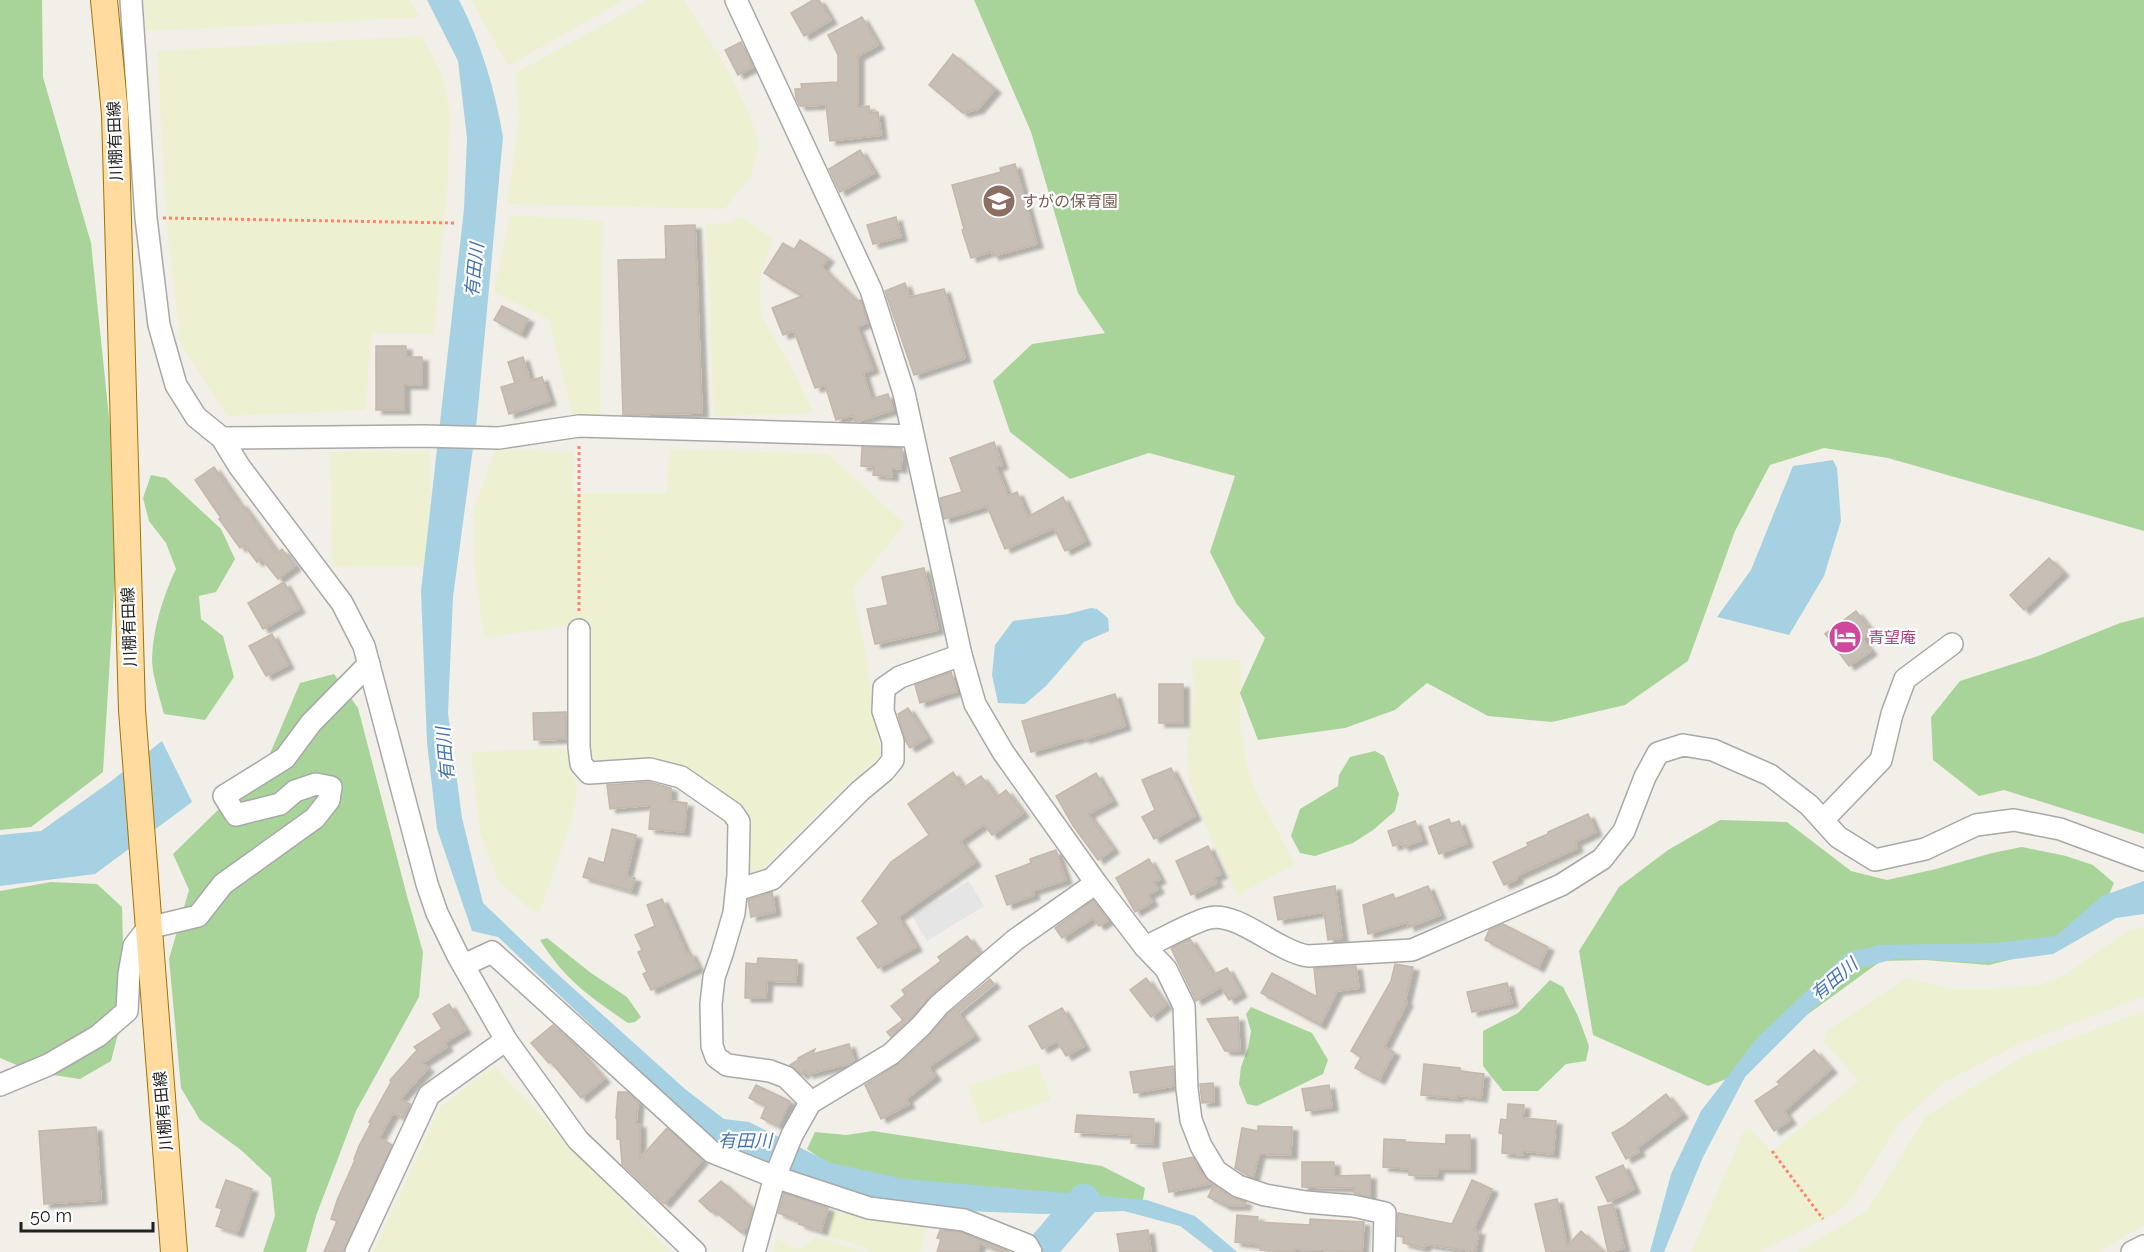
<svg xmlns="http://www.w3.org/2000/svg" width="2144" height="1252" viewBox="0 0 2144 1252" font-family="Raleway,'Noto Sans JP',sans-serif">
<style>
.farmland{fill:#edf1d2}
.forest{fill:#a8d49a}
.parking{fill:#e5e5e5}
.water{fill:#a6d1e2}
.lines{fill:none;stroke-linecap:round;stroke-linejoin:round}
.river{stroke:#a6d1e2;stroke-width:32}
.building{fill:#c7beb6;stroke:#c5b7a9;stroke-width:1.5;filter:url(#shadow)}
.minor-casing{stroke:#a8a8a8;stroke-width:24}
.major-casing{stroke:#9f7300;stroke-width:28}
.path{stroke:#ff836c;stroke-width:3;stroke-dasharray:3 3;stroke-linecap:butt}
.minor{stroke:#fff;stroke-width:21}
.major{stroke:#ffdba0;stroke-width:26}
.labels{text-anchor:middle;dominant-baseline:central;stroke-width:4.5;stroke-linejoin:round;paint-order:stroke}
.street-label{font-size:16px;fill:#212121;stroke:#fff}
.education-label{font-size:16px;fill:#785e54;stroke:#fff;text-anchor:start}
.hotel-label{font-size:16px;fill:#b23c85;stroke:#fff;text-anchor:start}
.water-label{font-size:18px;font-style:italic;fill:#4374b1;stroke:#fff}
</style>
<defs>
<filter id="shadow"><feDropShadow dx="6" dy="4" stdDeviation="1.5" flood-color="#0004"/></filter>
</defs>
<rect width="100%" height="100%" fill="#f2efe8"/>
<g class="farmland">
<path d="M144,0H409L420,17L146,31Z"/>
<path d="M471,0H624L508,66Z"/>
<path d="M648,0H684L727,68L747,108L759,142L751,177L724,209L507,204L519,120L516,73Z"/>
<path d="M422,36L442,75L450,112L448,178L434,334L372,333L365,410L227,416L181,345L167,229L157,51Z"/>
<path d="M510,215L603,221L600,418L573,417L549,320L494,292Z"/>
<path d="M740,216L773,239L760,279L761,315L791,367L813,413L714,416L706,224L730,223Z"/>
<path d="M670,449L828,454L905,524L852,589L865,646L872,705L881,755L839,792L755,877L746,870L747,818L686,771L594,769L586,755V623L484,638L474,563V509L495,450L574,452L573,493H666Z"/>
<path d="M430,451L431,566L332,567L330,452Z"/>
<path d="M1191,659L1241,660L1240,723L1246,762L1255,789L1295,864L1237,895L1205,824L1189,779L1187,745L1195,697Z"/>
<path d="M565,748L578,790L570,826L539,913L526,906L498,880L480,833L471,752Z"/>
<path d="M2144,927V996L2017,1045L1943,1083L1897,1126L1853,1197L1836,1213L1759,1252H1691L1746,1126L1772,1151L1859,1081L1824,1042L1828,1030L1907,978L1949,989H1990L2038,985L2063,976L2126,932Z"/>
<path d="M2144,1011V1225L2098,1252H1797L1867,1211L1926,1116L2022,1057Z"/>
<path d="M1038,1063L1051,1100L981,1124L968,1086Z"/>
<path d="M494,1066L671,1252H373L440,1107Z"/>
<path d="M834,1206L926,1223L921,1252H869L865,1247L826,1236Z"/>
<path d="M816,1237L864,1251L865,1252H773L776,1239L800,1250Z"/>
</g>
<g class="forest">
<path d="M0,0H42L43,77L91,243L110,427L115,576L103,772L31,827L0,830Z"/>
<path d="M974,0H2144V531L1888,458L1824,448L1770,465L1735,531L1688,661L1625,705L1552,722L1488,716L1427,683L1395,710L1345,728L1258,740L1240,693L1265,638L1236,603L1210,552L1235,476L1149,453L1070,479L1010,432L993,381L1032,344L1105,333L1078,293L1031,132Z"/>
<path d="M151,475L166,478L221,529L235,559L216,592L199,596L201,619L223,636L234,677L205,720L164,714C160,698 152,675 152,659C153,628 163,596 176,569L166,543L149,521L143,498Z"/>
<path d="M2144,617V834L2004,790L1979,796L1933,760L1931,717L1960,681L2038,656L2120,623Z"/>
<path d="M334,674L358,708L407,896L423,952L419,997L356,1111L316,1216L306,1252H263L275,1216L271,1178L241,1150L200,1120L181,1088L169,959L189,890L173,854L266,763L300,683Z"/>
<path d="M1375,751L1384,756L1399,794L1395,811L1373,830L1353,843L1315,856L1300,853L1291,836L1300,809L1338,786L1339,775L1350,757Z"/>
<path d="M1720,820L1787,822L1851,871L1887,880L1936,869L1992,853L2022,847L2066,856L2093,865L2114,883L2103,909L2021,957L1989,965L1925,960L1881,961L1782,1033L1752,1069L1708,1086L1593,1035L1579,951L1619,887L1668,850Z"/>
<path d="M51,882L97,884L122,907L123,945L117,982L120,1026L111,1061L80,1079L33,1072L0,1058V891Z"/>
<path d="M547,938L591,973L627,997L641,1017L635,1022L628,1023C590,997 565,980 540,940Z"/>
<path d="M1550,980L1563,987L1578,1016L1589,1046L1586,1061L1566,1064L1538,1091H1503L1483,1066V1031L1518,1013Z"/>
<path d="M1251,1007L1312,1033L1328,1060L1323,1074L1257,1106L1247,1104L1239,1084L1241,1067L1248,1048L1251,1031L1246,1014Z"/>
<path d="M873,1131L1102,1166L1145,1188L1142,1205L932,1190L835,1169L807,1149L815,1132L846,1135Z"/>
</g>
<path class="parking" d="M969,881L984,906L927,941L912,916Z"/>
<g class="water">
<path d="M427,0H459C481,42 495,90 503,137L477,418L453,597L448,713L462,818L483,903L553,970L685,1089L724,1119L749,1122L831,1163L904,1179L1147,1200L1195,1216L1237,1252H1214L1180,1226L1124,1211L1044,1214L940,1210L809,1185L726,1153L498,937L472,931L437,829L427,743L421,591L464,209L467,138L458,61Z"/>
<path d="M1833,460L1837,468L1841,521L1824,576L1789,635L1717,617L1751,570L1793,466Z"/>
<path d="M1091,608L1097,609L1108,618L1109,631L1084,642L1046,686L1025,704L998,703L992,675L995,645L1013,621L1068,614Z"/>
<path d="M162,741L192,802L95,874L0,886V835L41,831L110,782Z"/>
<path d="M2144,881V914L2116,918L2053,954L1984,963L1898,958L1857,969L1830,992L1745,1077L1703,1157L1664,1252H1650L1671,1174L1701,1111L1758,1037L1848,952L1880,945L1995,943L2056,936L2102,896Z"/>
</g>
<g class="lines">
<path class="river" d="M1039,1252L1084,1200"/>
</g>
<g class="building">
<path d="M813,0H819L831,20L804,36L791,13Z"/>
<path d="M862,17L878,45L858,56V107L869,106L870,113L878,112L881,135L830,141L826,105L800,106L796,98L795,89H802L801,84L838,82V55L828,35Z"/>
<path d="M741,42L753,67L738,75L725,50Z"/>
<path d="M953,54L995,89L978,109L963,113L929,85Z"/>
<path d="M860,150L874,173L840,192L829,169Z"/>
<path d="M1015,164L1037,244L993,256L992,251L971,258L962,230L964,229L952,185L1001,172L1000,168Z"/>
<path d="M896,217L901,237L873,244L867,225Z"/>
<path d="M695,225L702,413L623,415L618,260L666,259L665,226Z"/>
<path d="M800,240L828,258L822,267L857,301L861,300L868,322L857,327L873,369L863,373L871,399L888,394L893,410L855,422L853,415L836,420L825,385L815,388L794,331L783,335L772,308L802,296L764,273L783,243L794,250Z"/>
<path d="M905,283L910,297L944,289L965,358L914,375L885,291Z"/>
<path d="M502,306L528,319L520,334L494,320Z"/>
<path d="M376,346H406V357H422V385H404V410H376Z"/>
<path d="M523,357L530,381L542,377L550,401L509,414L501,387L515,383L508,362Z"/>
<path d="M994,442L1002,465L996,467L1008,496L1017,492L1028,517L1063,497L1085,541L1065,551L1054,528L1005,549L987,506L944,519L940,498L962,492L950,458Z"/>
<path d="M862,447L902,448L901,469L892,468V477L873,475L874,467L861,466Z"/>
<path d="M214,467L239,504L241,503L277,553L282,549L295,566L278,579L261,558L257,562L244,545L240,548L219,519L221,518L195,480Z"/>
<path d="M2049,558L2063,572L2024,610L2010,595Z"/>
<path d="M924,568L938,630L875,644L867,609L888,605L882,577Z"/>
<path d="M284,582L299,609L263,629L248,603Z"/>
<path d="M1856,611L1872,632L1862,639L1871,651L1849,666L1825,634Z"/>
<path d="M272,634L288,665L266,676L249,646Z"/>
<path d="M951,672L957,691L920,703L915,685Z"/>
<rect x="1159" y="684" width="24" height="39"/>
<path d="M1115,694L1125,726L1084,739L1083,737L1031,752L1022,721Z"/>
<path d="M908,708L927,738L910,748L906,742L898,714Z"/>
<path d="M566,712V739L534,740L533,713Z"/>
<path d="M1171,768L1195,816L1154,839L1142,817L1155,810L1142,780Z"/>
<path d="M953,772L963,788L981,776L997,797L1006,790L1023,813L992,835L984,824L960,841L975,862L898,917L916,947L878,968L857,938L879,924L862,901L891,862L929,835L908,804Z"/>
<path d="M1096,773L1112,801L1088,814L1113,849L1098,860L1072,824L1056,796Z"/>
<path d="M649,782L671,788V801L687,803L684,832L649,829L651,805L610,809L607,785Z"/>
<path d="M1588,814L1596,832L1575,842L1577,848L1516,876L1517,879L1504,885L1493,862L1528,846L1527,843L1548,834V832Z"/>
<path d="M1449,819L1451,824L1459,821L1467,843L1439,854L1429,827Z"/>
<path d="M1415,821L1422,840L1403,847L1402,843L1393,846L1388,831Z"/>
<path d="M612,829L636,835L626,876L635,878L631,891L583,877L589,858L604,863Z"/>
<path d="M1208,846L1221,874L1214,877L1217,883L1191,895L1176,861Z"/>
<path d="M1056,850L1066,880L1032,891L1034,895L1007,905L996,876L1031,863L1030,859Z"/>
<path d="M1149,859L1160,879L1154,882L1158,889L1148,895L1152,902L1135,912L1116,878Z"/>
<path d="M1335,886L1342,938L1328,940L1324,912L1278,920L1274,897Z"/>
<path d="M1428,886L1440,915L1409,927L1407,922L1368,934L1363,905L1393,894L1395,899Z"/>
<path d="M772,892L775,912L751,917L748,900Z"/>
<path d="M662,899L687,954L690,952L698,968L651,990L643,974L647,972L638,952L642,950L635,935L655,926L647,905Z"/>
<path d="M1093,900L1108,920L1099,926L1093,918L1062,938L1055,928Z"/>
<path d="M1503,924L1548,947L1538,968L1485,940L1489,930Z"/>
<path d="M967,936L980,953L931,995L912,1017L891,1037L887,1032L903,1020L891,1006L905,995L902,990L941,961L938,957Z"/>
<path d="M1190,939L1213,975L1227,968L1241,993L1229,1000L1221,987L1196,1001L1171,948Z"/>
<path d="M758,958L797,960L796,982L767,981L766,998H745L746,963L757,964Z"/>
<path d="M1395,964L1413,967L1405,1001L1407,1002L1384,1047L1394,1052L1379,1080L1355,1068L1361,1057L1351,1051L1391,981Z"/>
<path d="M1356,966L1359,988L1337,991L1320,1025L1261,993L1272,973L1317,997L1314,968Z"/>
<path d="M1146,978L1166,1005L1151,1017L1130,990Z"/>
<path d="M990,979L994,984L958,1013L974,1036L928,1067L935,1076L906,1099L909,1104L881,1119L865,1085L900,1063L930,1035L948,1014Z"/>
<path d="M1507,983L1512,1003L1472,1012L1467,992Z"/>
<path d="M449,1004L465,1030L444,1043L447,1047L422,1063L428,1068L400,1099L410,1104L403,1118L393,1113L379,1138L392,1145L343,1252H324L337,1221L331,1219L338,1198L355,1160L354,1159L359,1146L371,1123L369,1122L391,1082L390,1080L417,1050L414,1047L442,1029L433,1014Z"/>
<path d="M1062,1008L1084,1046L1066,1056L1057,1041L1042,1049L1029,1026Z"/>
<path d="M1238,1017L1240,1051H1225L1207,1019Z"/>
<path d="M553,1025L576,1046L604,1079L581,1098L551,1062L549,1063L531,1043Z"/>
<path d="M849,1044L854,1061L852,1063L808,1074L805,1070L802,1075L790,1065L799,1059L798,1058L815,1049L813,1054Z"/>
<path d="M1814,1050L1831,1069L1784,1111L1790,1120L1774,1131L1755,1101L1780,1084L1777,1082Z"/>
<path d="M1424,1064L1460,1068V1071L1484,1074L1481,1098L1457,1095V1098L1421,1095Z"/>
<path d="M1173,1066L1174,1086L1134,1093L1130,1072Z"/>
<path d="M1213,1083L1214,1102L1202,1103L1200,1084Z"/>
<path d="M756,1085L790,1101L778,1126L761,1118L766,1106L749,1098Z"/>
<path d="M1329,1085L1332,1107L1306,1111L1302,1089Z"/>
<path d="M618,1092H627L638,1102L636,1124H640V1158L667,1128L702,1160L664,1204L622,1164L620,1139H617V1118H616Z"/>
<path d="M1666,1094L1682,1114L1637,1148L1639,1152L1626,1159L1612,1133L1623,1127Z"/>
<path d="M1508,1104L1524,1105L1523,1118L1556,1121L1553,1154L1523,1151V1155L1502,1153L1503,1134L1499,1133L1501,1119L1507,1120Z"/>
<path d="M1077,1115L1154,1119L1153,1144L1131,1143L1132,1135L1075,1132Z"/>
<path d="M1258,1126L1292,1127L1291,1155L1259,1154L1253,1178L1235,1168L1242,1128L1258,1131Z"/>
<path d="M96,1127L101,1200L44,1204L39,1131Z"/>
<path d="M1446,1135H1470V1169H1438L1437,1176L1409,1175V1169L1383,1167L1384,1139L1405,1140V1142L1446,1144Z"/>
<path d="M1193,1157L1200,1172L1212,1183L1169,1192L1163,1163Z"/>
<path d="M1302,1162H1334V1176L1370,1175V1197L1354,1193V1188L1302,1187Z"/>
<path d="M1623,1165L1634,1189L1608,1202L1596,1177Z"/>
<path d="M226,1180L252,1189L237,1233L216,1226L222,1209L216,1207Z"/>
<path d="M1472,1180L1492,1189L1473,1230L1479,1231L1475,1252L1425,1244L1424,1248L1403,1243L1404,1237L1397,1236L1398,1213L1452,1224Z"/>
<path d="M721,1181L753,1209L748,1225L742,1233L713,1210L711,1212L699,1201Z"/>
<path d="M1214,1185L1231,1197L1246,1202L1244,1206H1226L1208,1197Z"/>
<path d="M784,1193L828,1208L821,1231L799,1224L800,1221L778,1213Z"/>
<path d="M1557,1199L1567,1246L1581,1231L1604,1252H1546L1535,1204Z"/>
<path d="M1613,1204L1624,1248L1608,1252L1598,1207Z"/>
<path d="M1237,1215L1258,1217L1257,1222L1310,1225V1219L1364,1222L1362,1252L1294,1249V1252L1260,1250L1261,1245L1235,1242Z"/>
<path d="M940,1230L961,1232L1008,1251L1002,1252L980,1243L977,1252H937L941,1239L937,1238Z"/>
<path d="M1148,1230L1151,1252H1120L1117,1234Z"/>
</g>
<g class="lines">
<g class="minor-casing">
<g id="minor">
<path d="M131,0L146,218L159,325L176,385L196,417L222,438L239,466L342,603L364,646L427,884L437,913L458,956L506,1040L578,1140L695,1252"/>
<path d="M736,0L871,290L904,393L961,655L975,704L1003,752L1096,883L1145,947L1166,969L1184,1006L1187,1089L1191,1120L1201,1146L1216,1171L1238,1186L1265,1195L1306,1202L1353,1206L1385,1213L1384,1252"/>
<path d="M222,438L423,436L499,438L579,426L913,436"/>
<path d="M579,630V747L581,764L589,773L650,769L681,777L733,813L739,822L738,875L734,913L722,954L714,977L711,1004L712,1046L716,1057L727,1065L770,1071L786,1077L804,1095L810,1103"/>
<path d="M1823,820L1881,760L1892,714L1905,679L1952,644"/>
<path d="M737,890L772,879L860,791L884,771L893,760V741L883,711L884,688L900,677L961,655"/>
<path d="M1145,947C1163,939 1192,922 1209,918C1238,911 1276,951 1308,956L1412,950L1561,885L1602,859L1624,831L1645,777L1658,753L1683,745L1713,750L1770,775L1809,805L1838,837L1875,860L1925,849L1976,825L2014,820L2060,829L2144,860"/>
<path d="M464,965L492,952L712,1152L775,1177L869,1208L964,1220L1027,1245L1031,1252"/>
<path d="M0,1085L48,1065L98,1036L127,1011L129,974L134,946L148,928L198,916L223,884L315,818L329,800L331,787L316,784L295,791L280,804L236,815L224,796L285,758L311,723L369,664"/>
<path d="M356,1252L429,1095L506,1040"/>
<path d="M754,1252L775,1177L792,1135L810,1103L891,1054L921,1026L939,1005L1015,940L1096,883"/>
<path d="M2132,1252L2144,1246"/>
</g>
</g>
<g class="major-casing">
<path id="major" d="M104,0L115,114L132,710L174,1252"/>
</g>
<g class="path">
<path d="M163,218L457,223"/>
<path d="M579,446V613"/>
<path d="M1772,1151L1823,1219"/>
</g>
<use href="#minor" class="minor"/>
<use href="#major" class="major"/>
</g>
<defs>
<g id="school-disc" transform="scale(1.725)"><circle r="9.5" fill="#8d6e63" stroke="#fff"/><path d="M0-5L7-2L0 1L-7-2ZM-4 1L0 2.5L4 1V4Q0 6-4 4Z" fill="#fff"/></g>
<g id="hotel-disc" transform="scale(1.725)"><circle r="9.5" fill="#d1479c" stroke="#fff"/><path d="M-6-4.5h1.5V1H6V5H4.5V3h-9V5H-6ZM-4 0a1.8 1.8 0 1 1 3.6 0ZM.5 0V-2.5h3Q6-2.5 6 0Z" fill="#fff"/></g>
</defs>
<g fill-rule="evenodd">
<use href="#school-disc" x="999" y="201"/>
<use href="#hotel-disc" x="1845" y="637"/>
</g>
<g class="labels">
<g class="street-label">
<text transform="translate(115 141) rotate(-92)">川棚有田線</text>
<text transform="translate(129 627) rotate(-92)">川棚有田線</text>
<text transform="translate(163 1111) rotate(-95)">川棚有田線</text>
</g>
<g class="education-label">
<text x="1022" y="201">すがの保育園</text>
</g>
<g class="hotel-label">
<text x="1868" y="637">青望庵</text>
</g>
<g class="water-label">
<text transform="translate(474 270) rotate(-84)">有田川</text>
<text transform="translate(445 754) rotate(-95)">有田川</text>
<text transform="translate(1834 979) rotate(-40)">有田川</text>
<text x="745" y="1140">有田川</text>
</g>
</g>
<path d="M21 1222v9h132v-9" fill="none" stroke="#212121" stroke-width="3"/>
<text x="30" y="1222" font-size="18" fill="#212121" stroke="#ffffff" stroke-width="4.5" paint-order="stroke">50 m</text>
</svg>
